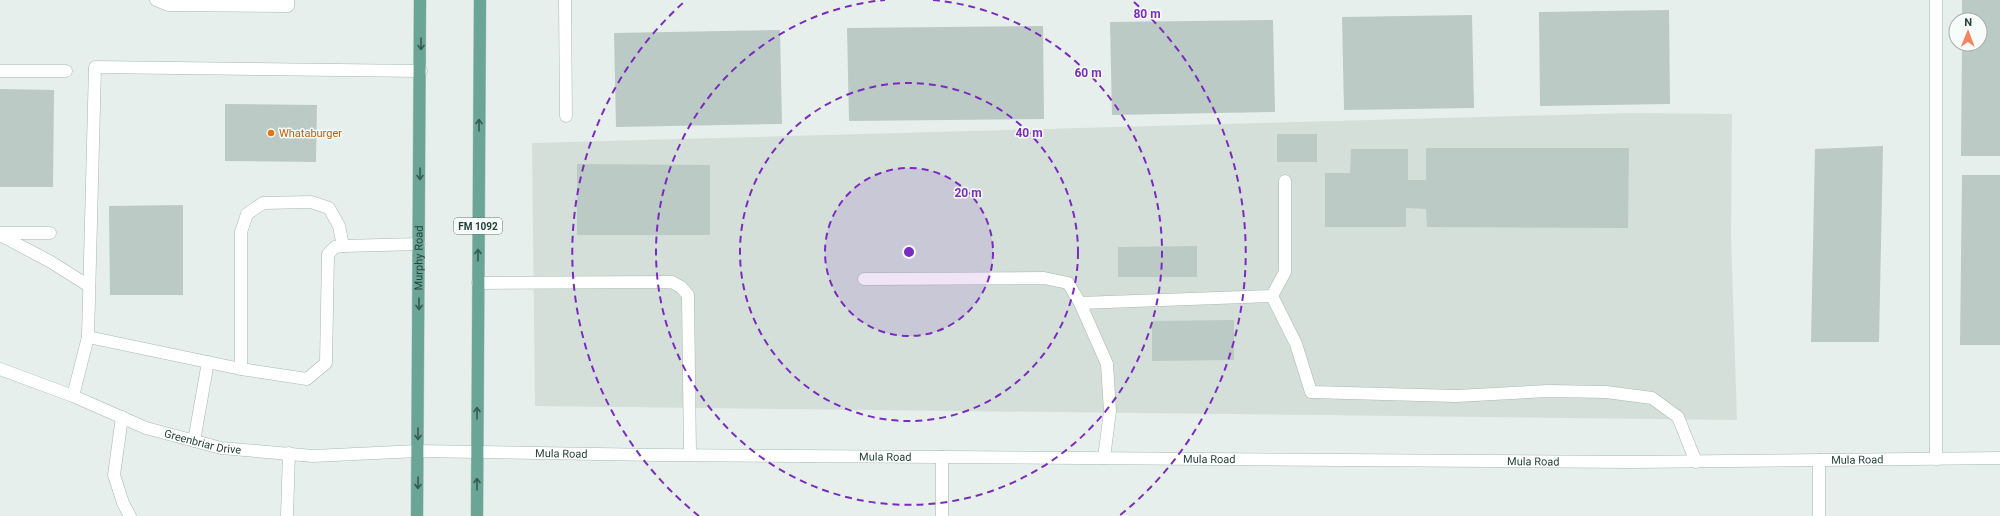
<svg xmlns="http://www.w3.org/2000/svg" width="2000" height="516" viewBox="0 0 2000 516" font-family="Roboto,sans-serif">
<style>
.built{fill:#d4dfda}
.building{fill:#bbcac4}
.lines{fill:none;stroke-linecap:round;stroke-linejoin:round}
.lane-casing{stroke:#a8b8b2;stroke-width:13}
.secondary-casing{stroke:#a4bbb3;stroke-width:13}
.primary-casing{stroke:#c2cac8;stroke-width:13}
.lane{stroke:#fff;stroke-width:12}
.secondary{stroke:#fff;stroke-width:12}
.primary{stroke:#6aa596;stroke-width:12}
.oneway{stroke:#365b51}
.ring{fill:none;stroke:#7b2cbf;stroke-width:2;stroke-dasharray:7 5}
.food-dot{fill:#e8710a;stroke:#f7fbf9;stroke-width:1.5}
.labels{text-anchor:middle;dominant-baseline:central;stroke-width:3;stroke-linejoin:round;paint-order:stroke}
.shield{fill:#f7fbf9;stroke:#637a73;stroke-width:1}
.shield-label{font-size:10px;font-weight:bold;fill:#24423a}
.food-label{font-size:11px;fill:#c56008;stroke:#f7fbf9;text-anchor:start}
.street-label{font-size:11px;fill:#24423a;stroke:#f7fbf9}
.centre{fill:#7b2cbf;stroke:#f7fbf9;stroke-width:2}
.ring-label{font-size:12px;text-anchor:middle;font-weight:bold;fill:#7b2cbf;stroke:#f7fbf9;stroke-width:3;stroke-linejoin:round;paint-order:stroke}
</style>
<rect width="100%" height="100%" fill="#e6efeb"/>
<path class="built" d="M1631,113L1732,114L1731,236L1737,420L535,406L532,143Z"/>
<g class="building">
<path d="M1962,0H2000V156H1961L1962,44H1980V20H1962Z"/>
<path d="M1669,10L1670,104L1540,106L1539,12Z"/>
<path d="M1472,15L1474,108L1344,110L1342,17Z"/>
<path d="M1273,20L1275,112L1112,115L1110,22Z"/>
<path d="M1043,26L1044,119L849,121L847,28Z"/>
<path d="M780,30L782,124L616,127L614,33Z"/>
<path d="M0,89L54,90L53,187H0Z"/>
<path d="M225,104L317,105L316,162L225,161Z"/>
<rect x="1277" y="134" width="40" height="28"/>
<path d="M1883,146L1879,342H1811L1815,149Z"/>
<path d="M1426,148H1629L1628,228L1427,227L1426,209L1406,208V227H1325V173H1350L1351,149H1408V180H1426Z"/>
<path d="M577,164L710,165V235H577Z"/>
<path d="M1962,175H2000V345H1960Z"/>
<path d="M183,205V295H110L109,206Z"/>
<path d="M1197,246V277H1118V247Z"/>
<path d="M1234,320V360L1152,361V321Z"/>
</g>
<g class="lines">
<g class="lane-casing">
<g id="lane">
<path d="M156,0L168,5L288,6V0"/>
<path d="M565,0L566,116"/>
<path d="M0,71H66"/>
<path d="M0,233H50"/>
<path d="M0,235L51,262L89,286"/>
<path d="M864,279L1044,278L1068,283L1080,303L1107,364L1110,411L1104,458"/>
<path d="M478,283L672,282L681,287L688,295L690,455"/>
<path d="M1272,296L1296,344L1311,392L1456,396L1548,391L1606,392L1652,398L1678,417L1696,462"/>
<path d="M1080,303L1272,296L1285,272V181"/>
<path d="M88,337L241,369L307,379L326,363L328,254L335,247L343,246L419,244"/>
<path d="M241,369V232L247,214L263,203L311,202L329,208L339,226L343,246"/>
<path d="M73,396L88,337L95,67L421,71"/>
<path d="M122,417L114,475L123,503L130,516"/>
<path d="M194,441L208,362"/>
<path d="M1936,459V0"/>
<path d="M1819,460V516"/>
<path d="M287,516L289,453"/>
<path d="M942,516V457"/>
</g>
</g>
<g class="secondary-casing">
<g id="secondary">
<path id="s1" d="M0,369L73,396L146,428L221,448L313,456L418,451L657,455L1632,462L2000,458"/>
</g>
</g>
<g class="primary-casing">
<g id="primary">
<path id="s2" d="M417,516L420,0"/>
<path d="M477,516L480,0"/>
</g>
</g>
<use href="#lane" class="lane"/>
<use href="#secondary" class="secondary"/>
<use href="#primary" class="primary"/>
</g>
<defs><path id="oneway-shaft" d="M-6 0H5M1.5-3L5.5 0L1.5 3" fill="none" stroke-width="1.6" stroke-linecap="round" stroke-linejoin="round"/></defs>
<g class="oneway">
<use href="#oneway-shaft" transform="translate(421 44) rotate(90)"/>
<use href="#oneway-shaft" transform="translate(479 125) rotate(-90)"/>
<use href="#oneway-shaft" transform="translate(420 174) rotate(91)"/>
<use href="#oneway-shaft" transform="translate(478 255) rotate(-90)"/>
<use href="#oneway-shaft" transform="translate(419 304) rotate(90)"/>
<use href="#oneway-shaft" transform="translate(477 413) rotate(-90)"/>
<use href="#oneway-shaft" transform="translate(418 434) rotate(90)"/>
<use href="#oneway-shaft" transform="translate(418 483) rotate(91)"/>
<use href="#oneway-shaft" transform="translate(477 484) rotate(-90)"/>
</g>
<circle cx="909" cy="252" r="84" fill="#7b2cbf" fill-opacity=".12"/>
<g class="ring">
<circle cx="909" cy="252" r="84"/>
<circle cx="909" cy="252" r="169"/>
<path d="M933 0A253 253 0 1 1 885 0"/>
<path d="M699 516A337 337 0 0 1 684 2M1134 2A337 337 0 0 1 1119 516"/>
</g>
<circle class="food-dot" cx="271" cy="133" r="4"/>
<g class="labels">
<rect class="shield" x="454" y="218" width="48" height="16" rx="3"/>
<g class="shield-label">
<text x="478" y="226">FM 1092</text>
</g>
<g class="food-label">
<text x="279" y="133">Whataburger</text>
</g>
<g class="street-label">
<text stroke="none"><textPath href="#s2" startOffset="258">Murphy Road</textPath></text>
<text stroke="none"><textPath href="#s1" startOffset="216">Greenbriar Drive</textPath></text>
<text stroke="none"><textPath href="#s1" startOffset="576">Mula Road</textPath></text>
<text stroke="none"><textPath href="#s1" startOffset="900">Mula Road</textPath></text>
<text stroke="none"><textPath href="#s1" startOffset="1224">Mula Road</textPath></text>
<text stroke="none"><textPath href="#s1" startOffset="1872">Mula Road</textPath></text>
<text stroke="none"><textPath href="#s1" startOffset="1548">Mula Road</textPath></text>
</g>
</g>
<circle cx="909" cy="252" r="6" class="centre"/>
<g class="ring-label">
<text x="1147" y="18">80 m</text>
<text x="1088" y="77">60 m</text>
<text x="1029" y="137">40 m</text>
<text x="968" y="197">20 m</text>
</g>
<g transform="translate(1968 32) rotate(1)"><circle r="19" fill="#f7fbf9" stroke="#a3b1ad"/>
<path d="M0-3L7 15L0 10L-7 15Z" fill="#f4845f"/>
<text y="-6" font-size="11" font-weight="bold" text-anchor="middle" fill="#24423a">N</text>
</g>
</svg>
